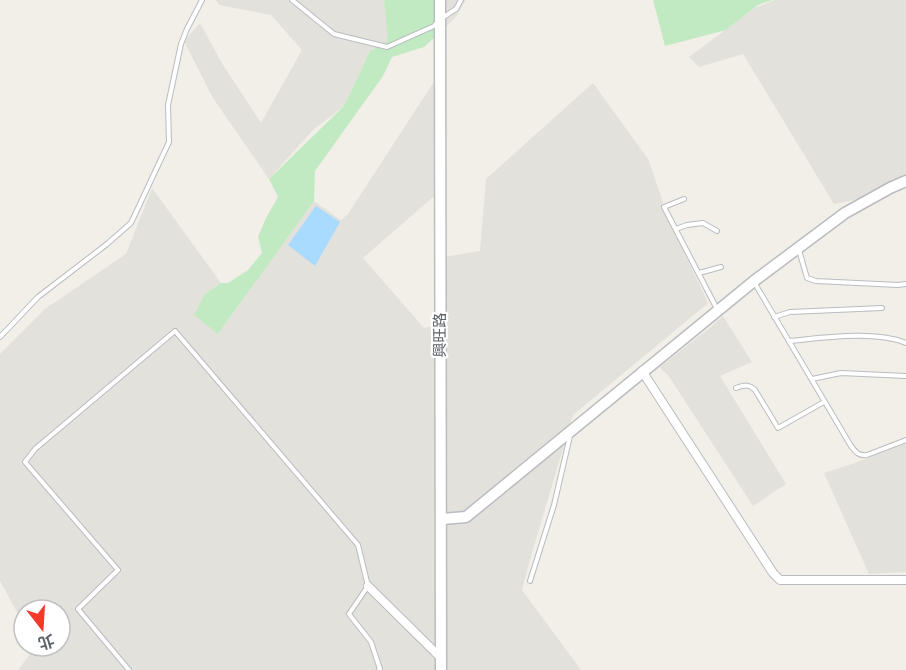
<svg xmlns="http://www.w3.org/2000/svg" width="906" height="670" viewBox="0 0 906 670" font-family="'Varela Round','Noto Sans TC',sans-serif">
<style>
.industrial{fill:#e2e1db}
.green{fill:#c2eac2}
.water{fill:#a9daff}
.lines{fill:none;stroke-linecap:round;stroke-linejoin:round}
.service-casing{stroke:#b9bdc1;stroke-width:6}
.minor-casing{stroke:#b9bdc1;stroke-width:10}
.tertiary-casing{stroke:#b9bdc1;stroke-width:13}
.service{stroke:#fff;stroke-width:4}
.minor{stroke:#fff;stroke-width:8}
.tertiary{stroke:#fff;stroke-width:10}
.labels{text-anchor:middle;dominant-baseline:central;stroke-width:4.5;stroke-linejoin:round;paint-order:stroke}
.street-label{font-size:15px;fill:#5e6368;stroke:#fff}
</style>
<rect width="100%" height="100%" fill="#f1efe7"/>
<g class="industrial">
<path d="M216,0H384L389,41L370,51L344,106L313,130L269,179L213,98L184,41L200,23L223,65L261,123L302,50L271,15L219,5Z"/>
<path d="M439,0H466L456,17L437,35Z"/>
<path d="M774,0H906V177L889,193L834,204L743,54L699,67L689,57L755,8Z"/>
<path d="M437,77L440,191L363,258L424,328L441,324L439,258L480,251L486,179L593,83L648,159L663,202L662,205L708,303L573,415L531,556L522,590L581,670H18L36,646H60V610H24V625L0,581V354L45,309L126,254L152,188L221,283L205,294L218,334L314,201L341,220L348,214Z"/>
<path d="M723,316L752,362L720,376L786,484L753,506L668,375L662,370L660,367L712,326Z"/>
<path d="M906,443V572L869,574L824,473L855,463Z"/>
</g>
<g class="green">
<path d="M384,0H439L437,35L424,47L392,57L383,76L315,171L314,201L218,334L194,315L205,294L221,283H228L248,270L262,253L258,237L266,218L278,197L269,179L344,106L370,51L388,41Z"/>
<path d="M653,0H772L758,5L726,30L665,46Z"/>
</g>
<path class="water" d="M316,206L340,222L315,266L288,245Z"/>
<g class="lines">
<g class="service-casing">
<g id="service">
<path d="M292,0L334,34L387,47L434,26L437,23"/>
<path d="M442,18L456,9L461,0"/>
<path d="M684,199L664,207L717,309"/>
<path d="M676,229L687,225L703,223L717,231"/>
<path d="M799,250L807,278L816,281L898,285L906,284"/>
<path d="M699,273L721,267"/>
<path d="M754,282L851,446C856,452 858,456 867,455L906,440"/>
<path d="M774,317L790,312L882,308"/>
<path d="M0,337L38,297L107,244L131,223L169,142L168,105L181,44L187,29L202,0"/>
<path d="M789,341C823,338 874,330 906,343"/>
<path d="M812,379L841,373L906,376"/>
<path d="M736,388C745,385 749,384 755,390L778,428L824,402"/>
<path d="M530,581L554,505L570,436"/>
<path d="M129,670L78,609L118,570L25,462L35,449L175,331L358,545L368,586L349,614L371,642L380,669L379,670"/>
</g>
</g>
<g class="minor-casing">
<g id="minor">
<path d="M642,371L773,573L780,580H906"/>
<path d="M368,586L442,659"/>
</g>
</g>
<g class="tertiary-casing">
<g id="tertiary">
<path d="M440,0L441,670"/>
<path d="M442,519L466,517L754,281L845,213L890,188L906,181"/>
</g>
</g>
<use href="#service" class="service"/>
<use href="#minor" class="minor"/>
<use href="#tertiary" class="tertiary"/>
</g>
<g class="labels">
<g class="street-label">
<text transform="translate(440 335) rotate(-90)">興旺路</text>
</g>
</g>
<g transform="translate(42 628) rotate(163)"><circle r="28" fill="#ffffff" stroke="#bfc1c3" stroke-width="1.5"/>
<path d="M0-4.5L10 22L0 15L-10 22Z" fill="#f63829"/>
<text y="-9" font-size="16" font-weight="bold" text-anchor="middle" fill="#5e6368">北</text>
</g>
</svg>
